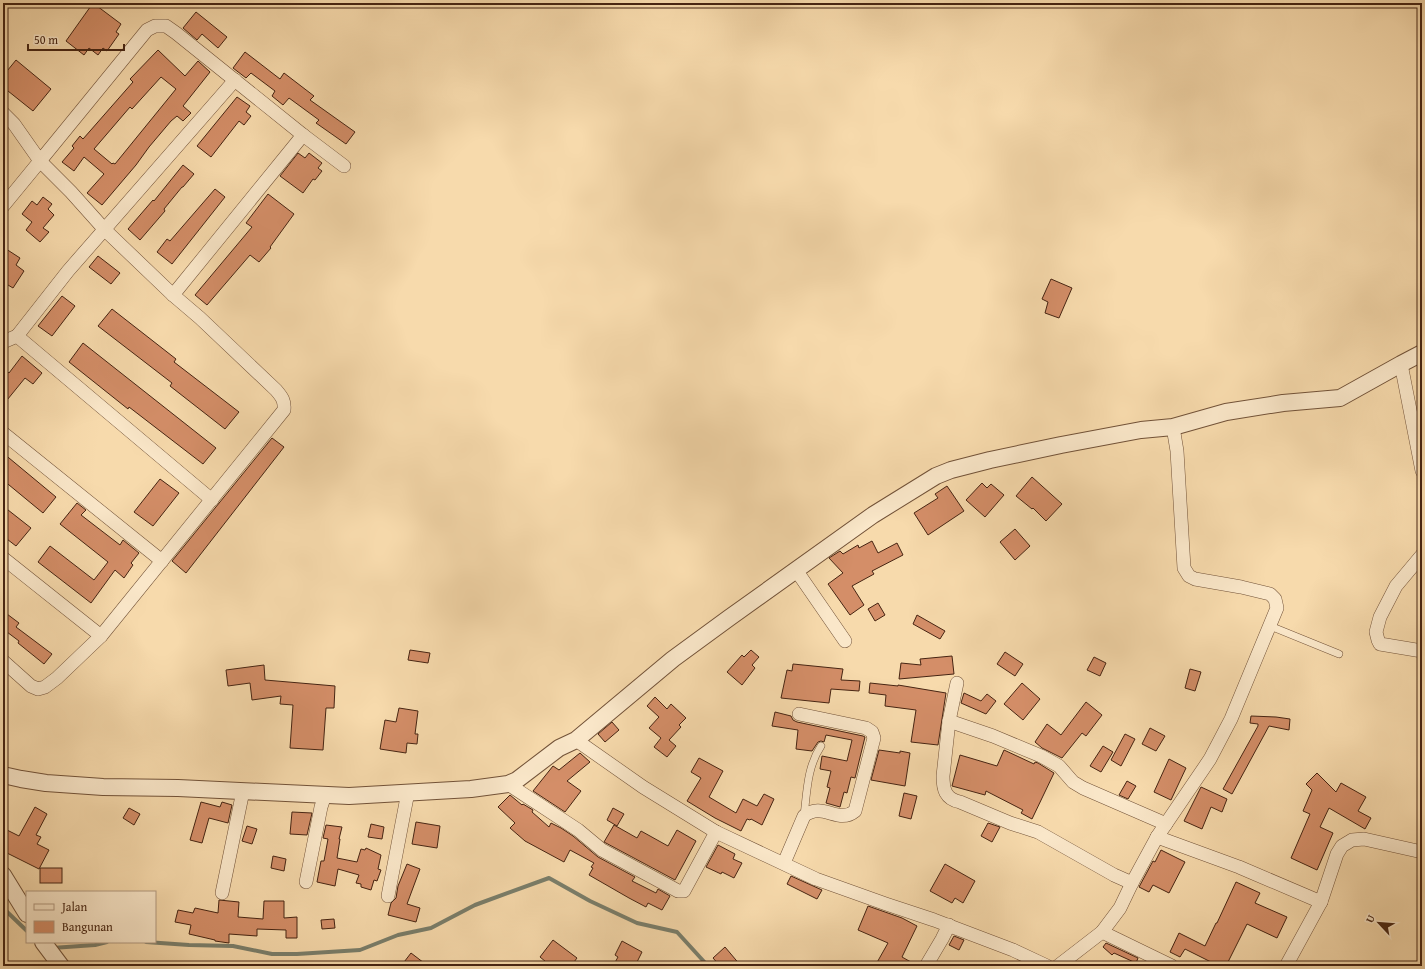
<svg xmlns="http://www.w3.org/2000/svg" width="1425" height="969" viewBox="0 0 1425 969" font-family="'Gentium Book Plus',serif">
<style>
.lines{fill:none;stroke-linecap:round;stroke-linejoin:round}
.stream{stroke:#7a7f6c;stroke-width:4}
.building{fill:#d48e68;stroke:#462412;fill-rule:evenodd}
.service-casing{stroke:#725238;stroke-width:8}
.minor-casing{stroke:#725238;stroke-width:14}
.tertiary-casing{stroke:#725238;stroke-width:18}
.service{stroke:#fae7c9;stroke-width:7}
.minor{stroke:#fae7c9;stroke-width:13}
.tertiary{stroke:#fae7c9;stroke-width:16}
</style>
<rect width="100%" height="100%" fill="#f7daac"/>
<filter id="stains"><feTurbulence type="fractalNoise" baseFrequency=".005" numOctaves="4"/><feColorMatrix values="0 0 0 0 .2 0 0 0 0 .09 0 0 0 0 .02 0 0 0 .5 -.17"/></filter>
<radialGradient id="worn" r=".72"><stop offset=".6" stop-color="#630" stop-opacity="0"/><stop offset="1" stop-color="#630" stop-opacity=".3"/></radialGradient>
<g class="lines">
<g class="stream">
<path d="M3,908L27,931"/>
<path d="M146,942L189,945L233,946L272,954H297L360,950L398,935L431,928L475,905L549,878L590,901L637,923L677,932L708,966"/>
<path d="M52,948L95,945L107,942"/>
</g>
</g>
<g class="building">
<path d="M93,3L121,24L116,32L119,34L107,51L103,48L98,55L89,48L84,55L66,41Z"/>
<path d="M196,12L227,37L218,48L202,34L197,40L183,28Z"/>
<path d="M158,50L185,76L198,61L210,72L183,106L191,113L183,121L177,116L171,121L149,147L136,165L102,205L87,193L104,174L84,157L74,171L62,162L74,148L72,146L80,136L83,139L133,82L130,79ZM161,77L176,89L115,164L113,163L112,164L94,149L130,107L132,109Z"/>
<path d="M245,52L280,79L284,73L314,96L310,100L355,132L346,144L316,123L319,120L289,98L283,105L272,96L275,91L251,73L246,78L233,68Z"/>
<path d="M16,60L51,89L33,111L3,87V76Z"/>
<path d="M237,97L250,106L246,112L251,116L244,125L239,121L211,157L197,146Z"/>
<path d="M298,153L305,158L309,153L322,163L318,168L322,171L315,180L313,179L303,193L280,176Z"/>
<path d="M183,165L194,174L183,187H182L164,209L165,211L140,240L128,229L153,200L154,201Z"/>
<path d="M215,189L225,197L172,264L157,252L167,239L170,241Z"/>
<path d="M268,194L294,214L270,247L271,248L259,262L250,255L207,305L195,295L252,227L246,223Z"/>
<path d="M43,197L52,204L48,209L54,215L43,228L49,232L40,242L26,230L32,222L22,214L32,201L37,205Z"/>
<path d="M3,247L20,258L16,265L24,271L13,288L3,282Z"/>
<path d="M98,256L120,273L111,284L89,267Z"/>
<path d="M1051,279L1072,288L1059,318L1045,313L1048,302L1042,299Z"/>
<path d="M62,296L75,306L52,336L38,326Z"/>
<path d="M112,309L176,359L174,362L239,412L225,429L170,386L172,383L98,326Z"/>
<path d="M83,343L216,448L203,464L129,407L128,409L69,362Z"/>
<path d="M22,356L42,373L33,384L25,378L3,405V368L9,373Z"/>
<path d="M272,438L284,447L186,573L172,561Z"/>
<path d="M3,453L56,497L43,513L3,480Z"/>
<path d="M1032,477L1062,504L1046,521L1033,508L1032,509L1016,496Z"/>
<path d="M160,479L179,493L153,526L134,512Z"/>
<path d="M982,483L987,488L991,484L1004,495L985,517L966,500Z"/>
<path d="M947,486L964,511L928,535L914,513L938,498L935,494Z"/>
<path d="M77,503L86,510L81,515L120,545L123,540L139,553L131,563L133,565L124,578L115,570L91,603L38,562L50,546L94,580L108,562L60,524Z"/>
<path d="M3,506L31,528L16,546L3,536Z"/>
<path d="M1015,529L1030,546L1015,560L1000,542Z"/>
<path d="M872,541L878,553L897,543L903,555L872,571L874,574L852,586L864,605L850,615L828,584L843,573L829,558L840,551L843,554L858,545L859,548Z"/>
<path d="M878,603L885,615L875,621L868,609Z"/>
<path d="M3,611L19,623L16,627L52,654L44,664L18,643L19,641L3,629Z"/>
<path d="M917,615L945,631L940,639L913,624Z"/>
<path d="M410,650L430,653L428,663L408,660Z"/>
<path d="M751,650L759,657L752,665L755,668L742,685L727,672L742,655L744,657Z"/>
<path d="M1005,652L1023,664L1015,676L997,664Z"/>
<path d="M952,656L954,674L899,679L901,663L921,665L920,659Z"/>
<path d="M1094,657L1106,663L1100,676L1087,670Z"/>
<path d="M793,664L843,669L841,680L860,681L859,691L831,689L829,703L781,698L787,670L792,671Z"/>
<path d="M264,665L265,680L335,686L334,708H326L323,750L290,748L293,705L280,704L281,696L252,700L250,683L228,686L226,670Z"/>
<path d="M1190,669L1201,672L1195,691L1185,688Z"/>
<path d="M870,683L898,686V685L946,693L938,745L911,742L916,710L885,706L886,695L869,693Z"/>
<path d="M1022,683L1040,699L1023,720L1004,704Z"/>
<path d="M964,693L981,701L987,694L996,701L986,714L961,703Z"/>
<path d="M655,697L667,709L671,704L686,718L679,725L681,727L669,740L676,746L667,757L654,747L661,738L649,728L659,717L647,706Z"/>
<path d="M1086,702L1102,715L1086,736L1082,733L1062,758L1042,748L1035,742L1047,724L1061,735Z"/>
<path d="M399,708L418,711L415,734H418L417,744L407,743L406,753L380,749L385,720L396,722Z"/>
<path d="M775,712L791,716L793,720L797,722L863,736L865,737L855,778L851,777L847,793L844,792L840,807L826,803L830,788L827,787L831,771L820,769L822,756L847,761L852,740L826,735L824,742L821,741L818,742L812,751L796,749L798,730L772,726Z"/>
<path d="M1251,716L1276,717L1290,719L1289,730L1269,726L1232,794L1223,789L1258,726V724L1250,723Z"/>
<path d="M612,722L619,730L605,742L598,734Z"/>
<path d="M1150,728L1165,736L1156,751L1142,744Z"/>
<path d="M1125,734L1135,739L1121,766L1111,760Z"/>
<path d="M1103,746L1113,752L1101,772L1090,766Z"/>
<path d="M879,750L900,753V751L910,753L905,786L871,780Z"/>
<path d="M1004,750L1034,764L1035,762L1038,763L1054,773L1032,819L1021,813L1023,810L986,791L985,795L952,786L960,755L997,766Z"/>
<path d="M580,753L590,762L567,781L581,791L565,812L533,791L553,766L559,770Z"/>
<path d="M699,758L723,771L709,797L736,813L743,799L757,806L764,794L774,799L762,825L751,819L750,820L747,819L741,831L715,818L687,801L701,778L691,772Z"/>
<path d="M1169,759L1186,768L1171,800L1154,792Z"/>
<path d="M1317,773L1336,792L1341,783L1366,797L1358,811L1371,818L1365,829L1329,808L1320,827L1333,833L1317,870L1291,858L1310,814L1303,811L1312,790L1306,784Z"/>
<path d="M1127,781L1136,786L1128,799L1119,795Z"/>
<path d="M1201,787L1227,799L1222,812L1211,807L1202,829L1184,821Z"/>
<path d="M904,793L917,796L911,819L899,816Z"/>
<path d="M510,795L522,805L523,804L533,810L532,812L549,827L551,823L561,828L573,836L598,857L635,877L632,881L656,893L658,889L670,896L662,910L648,903L646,907L629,898L589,875L593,868L591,867L594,863L570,850L564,862L525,841L510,828L515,823L498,807Z"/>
<path d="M201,802L220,807L222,802L232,805L228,823L209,818L202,843L190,840Z"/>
<path d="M35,807L47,814L36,835L41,837L37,844L49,850L39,869L3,851V828L19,836Z"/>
<path d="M129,808L140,814L134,825L123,818Z"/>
<path d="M613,808L624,814L617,826L607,820Z"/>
<path d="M292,812L312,813L307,835L290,834Z"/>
<path d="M416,822L440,826L437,848L412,844Z"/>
<path d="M988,823L1000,827L992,842L981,836Z"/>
<path d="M371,824L384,827L382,839L368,837Z"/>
<path d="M326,825L342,827L339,839H340L337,858L357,862L361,849L365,850L366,848L381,855L378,869L381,870L377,881L374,880L371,890L361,887V884L356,883L359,875L338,869L335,886L317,882L321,861H324L328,839L323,838Z"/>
<path d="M614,825L637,838L641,831L668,846L677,830L696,841L675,880L604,842Z"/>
<path d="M247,826L257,829L252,844L242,841Z"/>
<path d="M718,845L735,854L733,859L742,863L734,878L722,872L721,874L706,867Z"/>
<path d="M1161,850L1185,862L1169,893L1153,885L1149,892L1139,887L1153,861L1155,862Z"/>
<path d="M273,856L286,859L284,871L271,868Z"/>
<path d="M407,864L420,869L407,904L420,908L416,922L388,915L391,903L396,898L398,886Z"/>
<path d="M945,864L975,881L963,903L955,898L952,903L930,891Z"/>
<rect x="40" y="868" width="22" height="15"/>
<path d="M791,876L822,890L817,899L787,884Z"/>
<path d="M1236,882L1260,893L1255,903L1287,917L1277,938L1247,924L1226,966H1219L1185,949L1180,957L1170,952L1179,933L1205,946L1216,923H1217Z"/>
<path d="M219,900L239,902L238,917L263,919L264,901H284V918L297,917V938H286V930L257,929V936L229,934V943L215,941V940L189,934L191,925L175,922L178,910L193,913L195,908L218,913Z"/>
<path d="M868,906L902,918L917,926L902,957L918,966H875L888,943L858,930Z"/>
<path d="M334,919L335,928L322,929L321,920Z"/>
<path d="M954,936L964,940L959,950L949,945Z"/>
<path d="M553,940L577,958L571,966H551L540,957Z"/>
<path d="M622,941L642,952L635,966H613L618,957L615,955Z"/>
<path d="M1106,943L1138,958L1136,963L1114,953L1112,955L1103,947Z"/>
<path d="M725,947L741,966H720L713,958Z"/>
<path d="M411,953L428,966H401Z"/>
</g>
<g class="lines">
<g class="service-casing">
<g id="service">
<path d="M1270,626L1339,654"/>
<path d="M804,816C807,792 807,767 821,746"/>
</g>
</g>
<g class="minor-casing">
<g id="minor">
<path d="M3,113L14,124L40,161L147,30L155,26H166L176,33L303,135L344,166"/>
<path d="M3,206L40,161L71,192L105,230L173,295L200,318L276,390C282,397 285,401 284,410L101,636L57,678L45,687L38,689L31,686L3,661"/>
<path d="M173,295L303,135"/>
<path d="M17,336L68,271L235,80"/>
<path d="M3,342L17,336L212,500"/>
<path d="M1401,364L1422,471"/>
<path d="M3,433L162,561"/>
<path d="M1422,555L1396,586L1380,617L1376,632L1378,640L1380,644L1422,651"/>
<path d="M3,558L101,636"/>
<path d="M796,570L845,641"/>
<path d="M957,683L949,721L943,776C943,789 945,799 960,802L1010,823L1038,832L1114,875L1132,883"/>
<path d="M949,721L993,736L1041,756L1059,766L1073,782L1083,788L1166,824"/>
<path d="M576,740L643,787L716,832L816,879L886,904L934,920L1013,950L1047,966"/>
<path d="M508,784L578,830L602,850L678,891H684L716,832"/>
<path d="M1157,837L1239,867L1321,902"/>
<path d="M784,863L804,816C823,801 838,825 855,811L874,738L872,732L866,728L799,714"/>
<path d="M306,882L321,807L325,795"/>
<path d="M222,893L243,791"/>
<path d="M388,896L408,792"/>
<path d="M1102,932L1172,966"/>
<path d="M926,966L942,939L949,925"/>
<path d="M1058,966L1102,932L1120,908L1132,883L1157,837L1210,759L1231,719L1277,608L1275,599L1270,594L1241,587L1195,579L1189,576L1184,568L1177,451L1173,427"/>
<path d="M1286,966L1321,902L1337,854L1342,846L1352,840L1364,839L1422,852"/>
</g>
</g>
<g class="tertiary-casing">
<g id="tertiary">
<path d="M3,775L21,779L46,783L103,787L178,788L349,796L471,789L508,784L517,780L559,748L576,740L673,659L729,618L873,515L936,476L951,470L990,460L1061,445L1141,430L1173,427L1226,412L1283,403L1340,398L1401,364L1422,353"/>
<path d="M3,875L27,914"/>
<path d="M43,942L61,966"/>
</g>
</g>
<use href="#service" class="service"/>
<use href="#minor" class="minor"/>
<use href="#tertiary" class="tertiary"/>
</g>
<rect width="1425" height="969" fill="none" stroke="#f7daac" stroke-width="16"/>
<rect x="4" y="4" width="1417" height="961" fill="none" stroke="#462412" stroke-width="2"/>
<rect x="8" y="8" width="1409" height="953" fill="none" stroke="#462412"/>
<rect x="26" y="891" width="130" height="52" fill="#fae7c9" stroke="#b29980"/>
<rect x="34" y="904" width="20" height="6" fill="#fae7c9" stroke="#b29980"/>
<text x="62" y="911" font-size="12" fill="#462412">Jalan</text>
<rect x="34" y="921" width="20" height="12" fill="#d48e68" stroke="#b29980"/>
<text x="62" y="931" font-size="12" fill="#462412">Bangunan</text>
<g transform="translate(1379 923) rotate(296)" stroke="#fae7c9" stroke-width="3" paint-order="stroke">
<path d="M0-3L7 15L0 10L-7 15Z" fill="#462412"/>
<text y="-6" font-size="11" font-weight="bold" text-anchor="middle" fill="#462412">U</text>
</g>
<path d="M28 44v6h96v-6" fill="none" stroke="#462412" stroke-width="2"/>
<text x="34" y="44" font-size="12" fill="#462412" stroke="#fae7c9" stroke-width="3" paint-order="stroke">50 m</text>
<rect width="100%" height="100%" filter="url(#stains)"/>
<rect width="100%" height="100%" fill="url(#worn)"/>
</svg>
